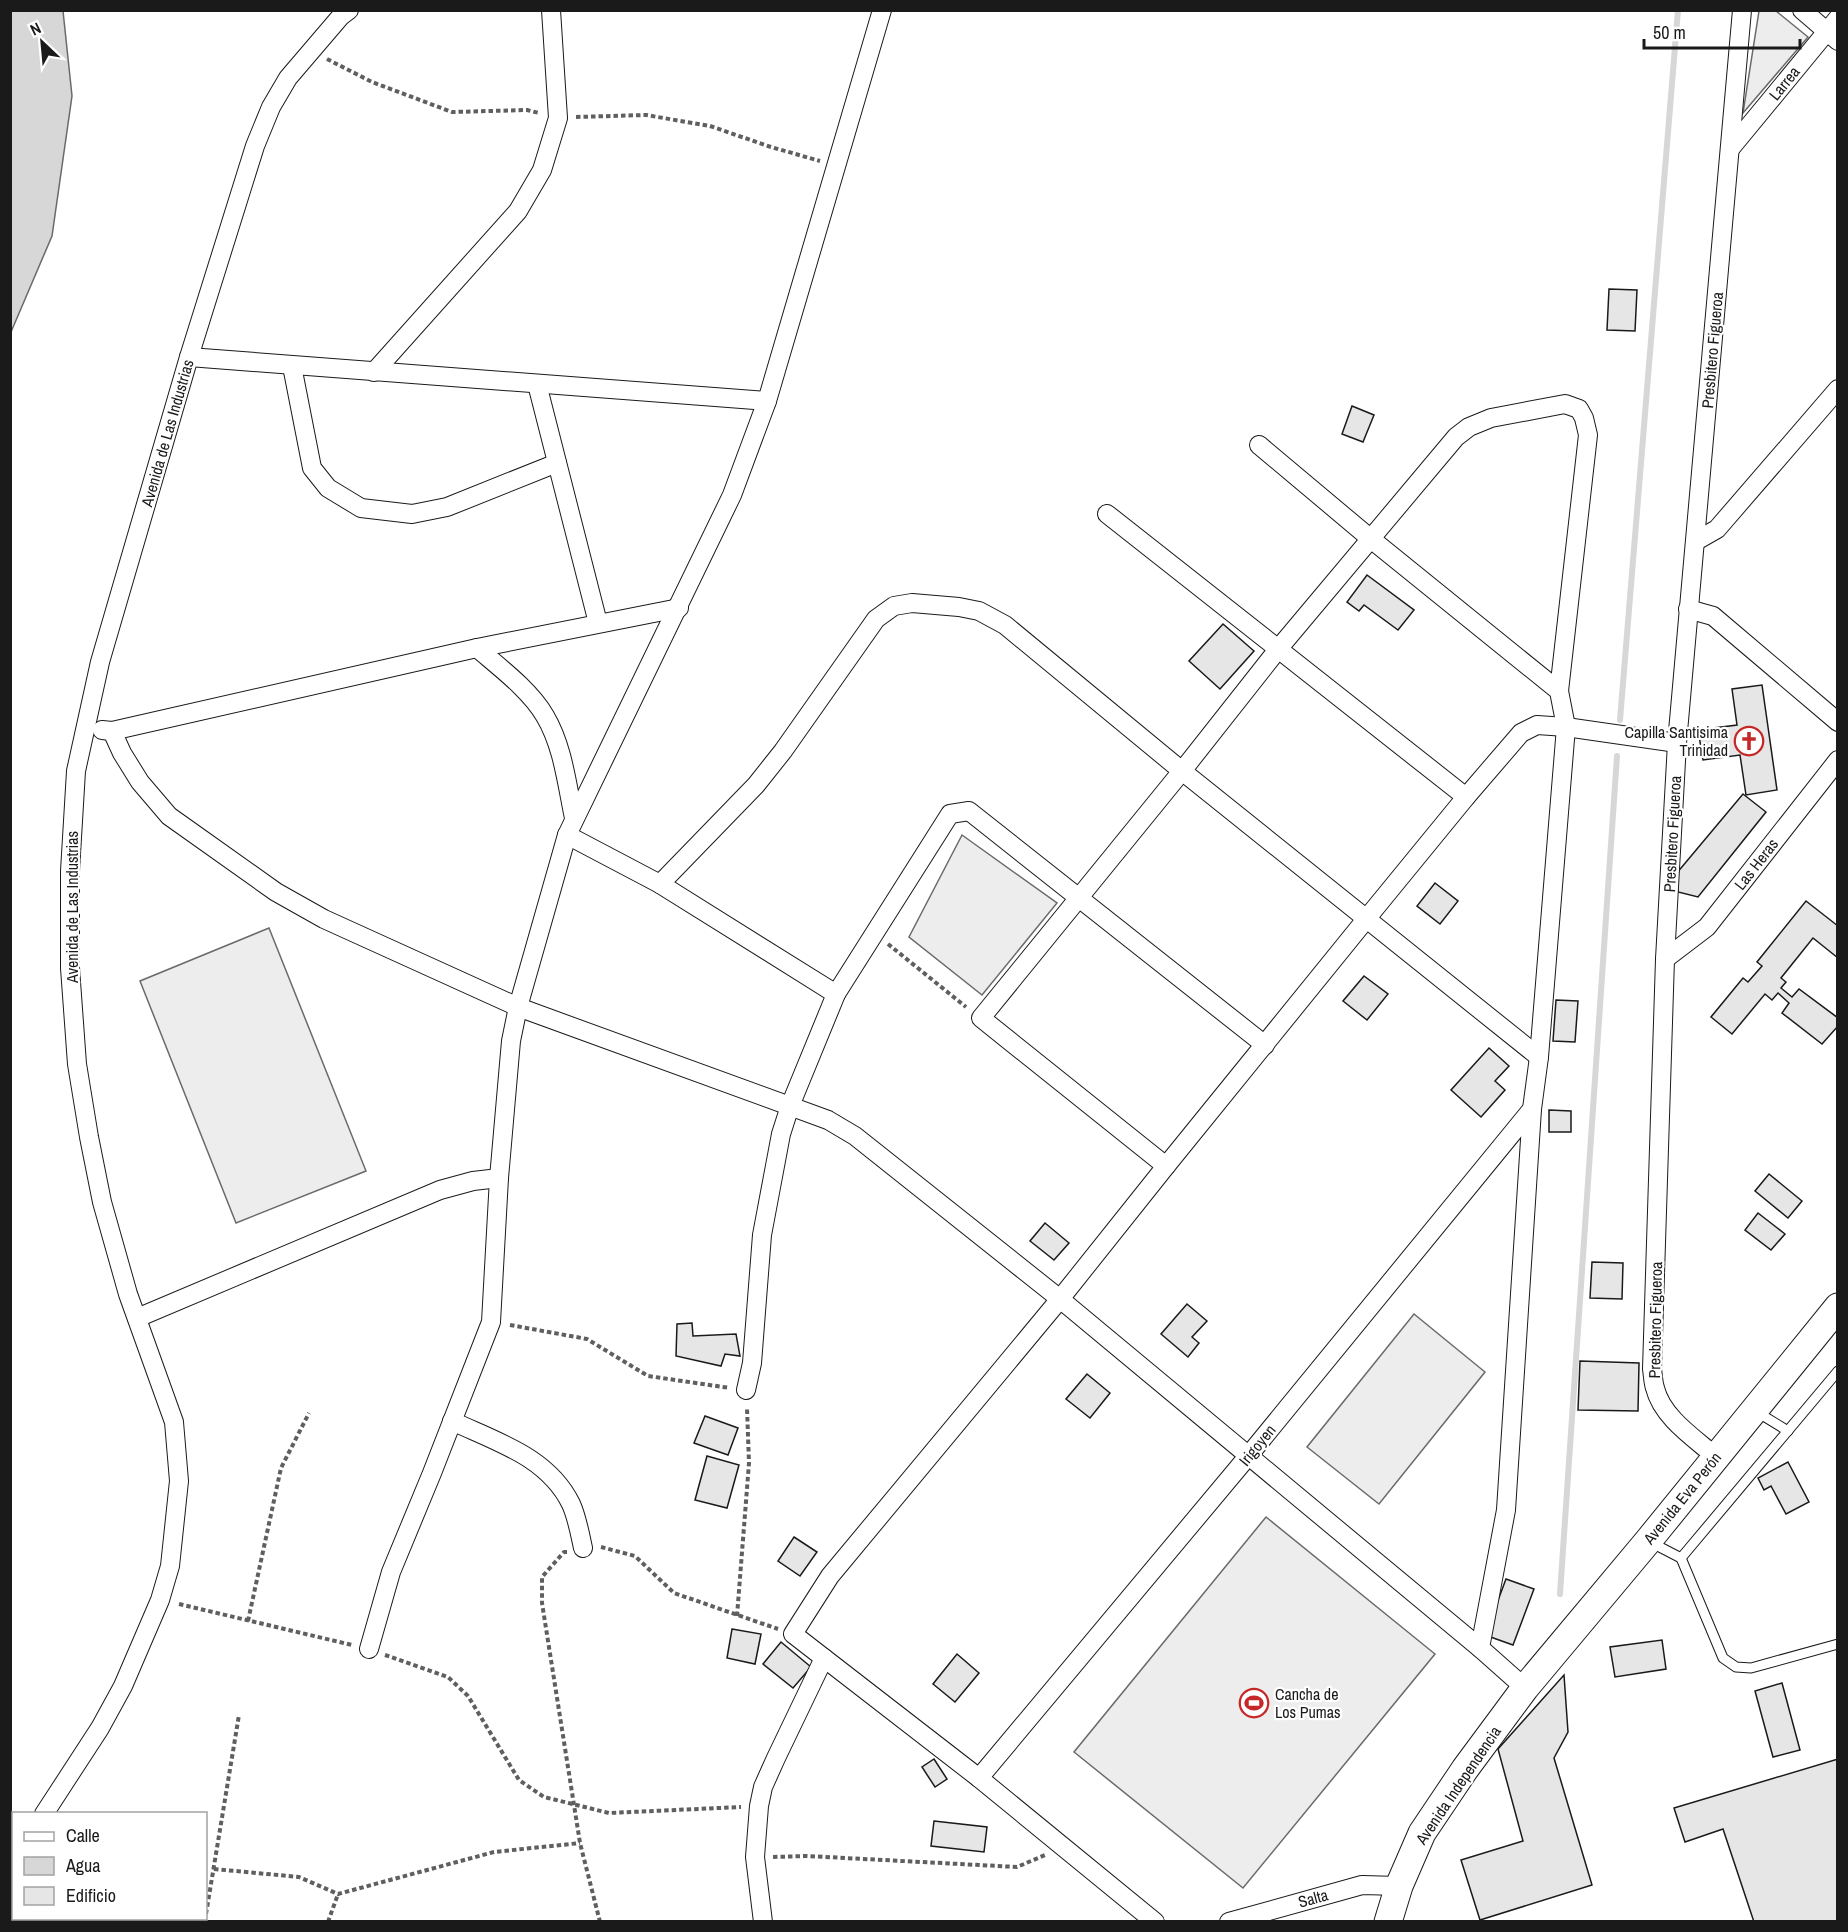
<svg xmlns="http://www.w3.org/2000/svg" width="1848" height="1932" viewBox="0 0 1848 1932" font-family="'Archivo Narrow',sans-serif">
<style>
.built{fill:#ededed;stroke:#6a6a6a;stroke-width:1.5}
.water{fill:#d7d7d7;stroke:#6a6a6a;stroke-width:1.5}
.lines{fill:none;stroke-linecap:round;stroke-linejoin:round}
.stream{stroke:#d7d7d7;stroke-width:6}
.building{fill:#e6e6e6;stroke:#1a1a1a;stroke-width:1.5}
.service-casing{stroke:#1a1a1a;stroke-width:11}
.minor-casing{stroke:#1a1a1a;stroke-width:20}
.secondary-casing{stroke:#1a1a1a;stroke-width:29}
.path{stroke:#5f5f5f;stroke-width:4;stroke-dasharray:4.5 3;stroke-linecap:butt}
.service{stroke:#fff;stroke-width:9}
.minor{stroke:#fff;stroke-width:18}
.secondary{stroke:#fff;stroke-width:27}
.labels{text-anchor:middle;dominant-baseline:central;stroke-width:4.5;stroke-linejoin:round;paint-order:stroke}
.street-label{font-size:16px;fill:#1a1a1a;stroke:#fff}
.poi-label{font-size:16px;fill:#1a1a1a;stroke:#fff;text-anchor:end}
</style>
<rect width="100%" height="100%" fill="#fff"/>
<g class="built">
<path d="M1759,11H1776L1808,37L1743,113Z"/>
<path d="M962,835L1057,903L982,995L909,937Z"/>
<path d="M269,928L366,1171L236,1223L140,981Z"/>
<path d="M1414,1314L1485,1372L1379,1504L1307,1447Z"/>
<path d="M1266,1517L1435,1654L1243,1888L1074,1752Z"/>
</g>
<path class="water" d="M11,10L63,11L72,96L52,236L11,332Z"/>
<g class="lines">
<g class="stream">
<path d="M1620,720L1678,10"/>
<path d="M1560,1594L1617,756"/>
</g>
</g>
<g class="building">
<path d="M1609,289L1637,290L1635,331L1607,330Z"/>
<path d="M1352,406L1374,415L1363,442L1342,434Z"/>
<path d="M1367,575L1414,610L1398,630L1364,605L1359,611L1347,602Z"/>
<path d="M1223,624L1254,651L1220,689L1189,661Z"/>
<path d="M1762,685L1777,790L1746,795L1740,755L1703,760L1698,730L1737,725L1732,689Z"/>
<path d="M1743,794L1766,812L1698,897L1678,892L1676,874Z"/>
<path d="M1435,883L1458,901L1440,924L1417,906Z"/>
<path d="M1806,901L1838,926V958L1813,938L1781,978L1786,982L1781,988L1792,997L1799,989L1838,1018V1026L1822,1044L1782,1013L1789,1003L1778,993L1772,1000L1765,994L1732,1034L1711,1017L1743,978L1748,982L1762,966L1757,962Z"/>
<path d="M1364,976L1388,994L1367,1020L1343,1001Z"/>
<path d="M1556,1000L1578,1001L1575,1042L1553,1041Z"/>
<path d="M1489,1048L1509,1066L1495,1081L1505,1090L1481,1117L1451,1090Z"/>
<path d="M1549,1110L1571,1111V1132H1549Z"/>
<path d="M1769,1174L1802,1201L1788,1218L1755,1191Z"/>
<path d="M1758,1213L1785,1234L1771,1250L1745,1230Z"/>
<path d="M1045,1223L1069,1243L1054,1260L1030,1241Z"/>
<path d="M1592,1262L1623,1263L1622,1299L1590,1298Z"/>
<path d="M1187,1304L1207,1321L1192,1337L1199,1343L1188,1357L1161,1334Z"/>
<path d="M692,1323L693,1336L736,1334L740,1356L725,1354L721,1366L676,1356L677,1324Z"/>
<path d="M1580,1361L1639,1363L1638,1411L1578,1410Z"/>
<path d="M1087,1374L1110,1393L1090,1418L1066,1399Z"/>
<path d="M705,1416L738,1428L728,1455L694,1443Z"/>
<path d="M707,1456L739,1465L727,1508L695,1500Z"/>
<path d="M1788,1462L1809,1502L1786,1514L1771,1486L1764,1490L1758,1478Z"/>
<path d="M794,1537L817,1552L800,1576L778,1561Z"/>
<path d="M1506,1579L1534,1589L1513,1645L1485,1635Z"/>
<path d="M732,1629L761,1634L755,1664L727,1658Z"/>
<path d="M1662,1640L1666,1669L1615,1677L1610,1647Z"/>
<path d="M781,1642L811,1667L793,1688L763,1664Z"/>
<path d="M957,1654L979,1673L955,1702L933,1684Z"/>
<path d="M1564,1675L1568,1732L1554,1758L1592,1885L1480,1920L1461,1860L1523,1841L1498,1749Z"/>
<path d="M1782,1683L1800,1750L1773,1757L1755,1691Z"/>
<path d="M934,1759L947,1779L935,1787L922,1767Z"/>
<path d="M1838,1759V1922H1754L1723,1829L1685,1842L1674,1808Z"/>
<path d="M934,1821L987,1827L984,1852L931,1846Z"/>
</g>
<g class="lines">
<g class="service-casing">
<g id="service">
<path d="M1757,1412L1788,1431"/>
<path d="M1652,1543L1681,1558L1723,1658L1736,1667L1751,1668L1838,1644"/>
<path d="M1681,1558L1838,1371"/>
</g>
</g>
<g class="minor-casing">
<g id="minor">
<path d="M1802,10L1838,41"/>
<path d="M1730,149L1838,18"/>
<path d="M189,357L767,401"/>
<path d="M292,366L312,468L328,488L361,508L412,514L447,507L557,463"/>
<path d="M374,372L518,211L542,170L558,118L551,10"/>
<path d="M537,384L598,623"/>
<path d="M1259,445L1371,539L1559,691L1566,727L1539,1057L1532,1109L1506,1510L1480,1648L1525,1688"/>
<path d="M1107,514L1466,797"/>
<path d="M1696,541L1717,529L1838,389"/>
<path d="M1688,609L1713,616L1838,722"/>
<path d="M477,648C499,667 530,690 545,716C563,746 567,785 574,818"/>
<path d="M102,730L112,731L477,648L679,608"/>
<path d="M112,731L122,753L140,782L169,816L276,892L324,919L518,1007L828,1120L855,1136L1060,1299L1480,1648"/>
<path d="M660,884L756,785L783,751L876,619L894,606L912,603L959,607L979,611L1005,625L1182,771L1539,1057"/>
<path d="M1665,959L1707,927L1838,760"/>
<path d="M836,994L660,884L567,835L732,495L767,401L882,10"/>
<path d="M1166,1166L981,1018L1182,771L1279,648L1456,437L1469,427L1491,418L1565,404L1579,409L1584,418L1588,435L1559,691"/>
<path d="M137,1318L440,1190L473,1181L499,1178"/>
<path d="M746,1390L752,1363L762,1235L781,1134L790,1106L836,994L950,814L969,811L1265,1045"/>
<path d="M452,1421C497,1442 548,1457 571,1504C577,1517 580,1534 583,1548"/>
<path d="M1715,1456C1694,1438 1662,1417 1655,1388C1653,1382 1653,1375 1652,1369L1665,959L1677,743L1742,10"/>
<path d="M369,1649L391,1572L432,1473L491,1322L499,1178L511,1041L518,1007L567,835"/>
<path d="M979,1778L1249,1455L1532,1109"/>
<path d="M44,1814L100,1728L123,1686L160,1600L170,1566L179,1481L174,1422L128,1294L102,1202L89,1137L77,1064L70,968V871L76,771L100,662L189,357L255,146L271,107L288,78L341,16L349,10"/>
<path d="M10,1865L14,1861"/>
<path d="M763,1922L755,1857L759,1806L763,1787L776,1758L824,1658"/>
<path d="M1155,1922L979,1778L793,1634L830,1576L1060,1299L1166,1166L1367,918L1466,797L1521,733L1537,725L1566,727L1677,743"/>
<path d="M1229,1922L1362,1885L1399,1886"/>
</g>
</g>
<g class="secondary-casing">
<path id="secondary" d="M1388,1922L1399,1886L1422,1833L1465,1769L1525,1688L1648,1541L1838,1307"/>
</g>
<g class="path">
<path d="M327,59L372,82L452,112L527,110L539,113"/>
<path d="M576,117L646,115L710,126L771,147L820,161"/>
<path d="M888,944L966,1007"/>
<path d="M510,1325L587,1339L648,1376L730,1388"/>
<path d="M601,1547L635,1556L674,1593L778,1629"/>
<path d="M567,1552H564L542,1577V1603L580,1843L600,1922"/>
<path d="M179,1604L352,1645"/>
<path d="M737,1616L749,1463L747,1408"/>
<path d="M248,1621L281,1468L309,1413"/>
<path d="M385,1655L448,1677L468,1696L519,1780L544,1797L609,1813L741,1807"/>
<path d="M773,1857L807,1856L1017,1867L1045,1855"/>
<path d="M214,1869L299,1877L338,1894L494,1852L580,1843"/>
<path d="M206,1914L239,1715"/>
<path d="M204,1922L205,1918"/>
<path d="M328,1922L338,1894"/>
</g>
<use href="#service" class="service"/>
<use href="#minor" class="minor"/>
<use href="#secondary" class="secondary"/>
</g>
<defs>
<g id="church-ring" transform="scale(1.5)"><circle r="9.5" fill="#fff" stroke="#c62828" stroke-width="1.5"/><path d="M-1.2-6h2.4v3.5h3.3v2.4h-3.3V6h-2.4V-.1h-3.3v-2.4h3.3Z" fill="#c62828"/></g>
<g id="stadium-ring" transform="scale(1.5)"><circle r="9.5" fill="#fff" stroke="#c62828" stroke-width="1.5"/><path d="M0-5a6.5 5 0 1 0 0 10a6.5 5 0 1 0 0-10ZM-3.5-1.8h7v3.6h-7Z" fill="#c62828"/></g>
</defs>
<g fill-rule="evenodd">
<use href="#church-ring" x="1749" y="741"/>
<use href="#stadium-ring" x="1254" y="1703"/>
</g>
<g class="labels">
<g class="street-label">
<text transform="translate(1784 83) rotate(-51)">Larrea</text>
<text transform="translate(1712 350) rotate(-85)">Presbitero Figueroa</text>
<text transform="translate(167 433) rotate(-74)">Avenida de Las Industrias</text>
<text transform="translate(1672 834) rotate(-87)">Presbitero Figueroa</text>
<text transform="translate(1756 864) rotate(-52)">Las Heras</text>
<text transform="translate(72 907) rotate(-90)">Avenida de Las Industrias</text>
<text transform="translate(1655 1320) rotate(-89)">Presbitero Figueroa</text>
<text transform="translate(1257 1445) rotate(-51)">Irigoyen</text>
<text transform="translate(1682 1498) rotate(-51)">Avenida Eva Perón</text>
<text transform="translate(1458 1785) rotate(-56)">Avenida Independencia</text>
<text transform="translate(1313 1898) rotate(-15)">Salta</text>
</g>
<g class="poi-label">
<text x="1728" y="732">Capilla Santisima<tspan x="1728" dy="18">Trinidad</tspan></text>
<text x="1275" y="1694" text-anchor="start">Cancha de<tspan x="1275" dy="18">Los Pumas</tspan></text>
</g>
</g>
<rect width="1848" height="1932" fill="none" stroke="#1a1a1a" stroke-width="24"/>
<rect x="12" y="1812" width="195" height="108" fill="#ffffff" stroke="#a3a3a3" stroke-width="1.5"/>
<rect x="24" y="1832" width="30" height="9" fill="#ffffff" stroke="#a3a3a3" stroke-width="1.5"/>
<text x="66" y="1842" font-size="18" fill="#1a1a1a">Calle</text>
<rect x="24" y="1857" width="30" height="18" fill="#d7d7d7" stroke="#a3a3a3" stroke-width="1.5"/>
<text x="66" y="1872" font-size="18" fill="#1a1a1a">Agua</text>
<rect x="24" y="1887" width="30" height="18" fill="#e6e6e6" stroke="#a3a3a3" stroke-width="1.5"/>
<text x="66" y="1902" font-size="18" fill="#1a1a1a">Edificio</text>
<g transform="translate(42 42) rotate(334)" stroke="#ffffff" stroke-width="4.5" paint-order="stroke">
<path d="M0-4.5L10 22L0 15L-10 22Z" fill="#1a1a1a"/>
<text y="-9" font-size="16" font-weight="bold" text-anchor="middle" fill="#1a1a1a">N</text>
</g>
<path d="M1644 39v9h156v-9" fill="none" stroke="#1a1a1a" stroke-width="3"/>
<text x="1653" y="39" font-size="18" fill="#1a1a1a" stroke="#ffffff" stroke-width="4.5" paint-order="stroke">50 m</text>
</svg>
